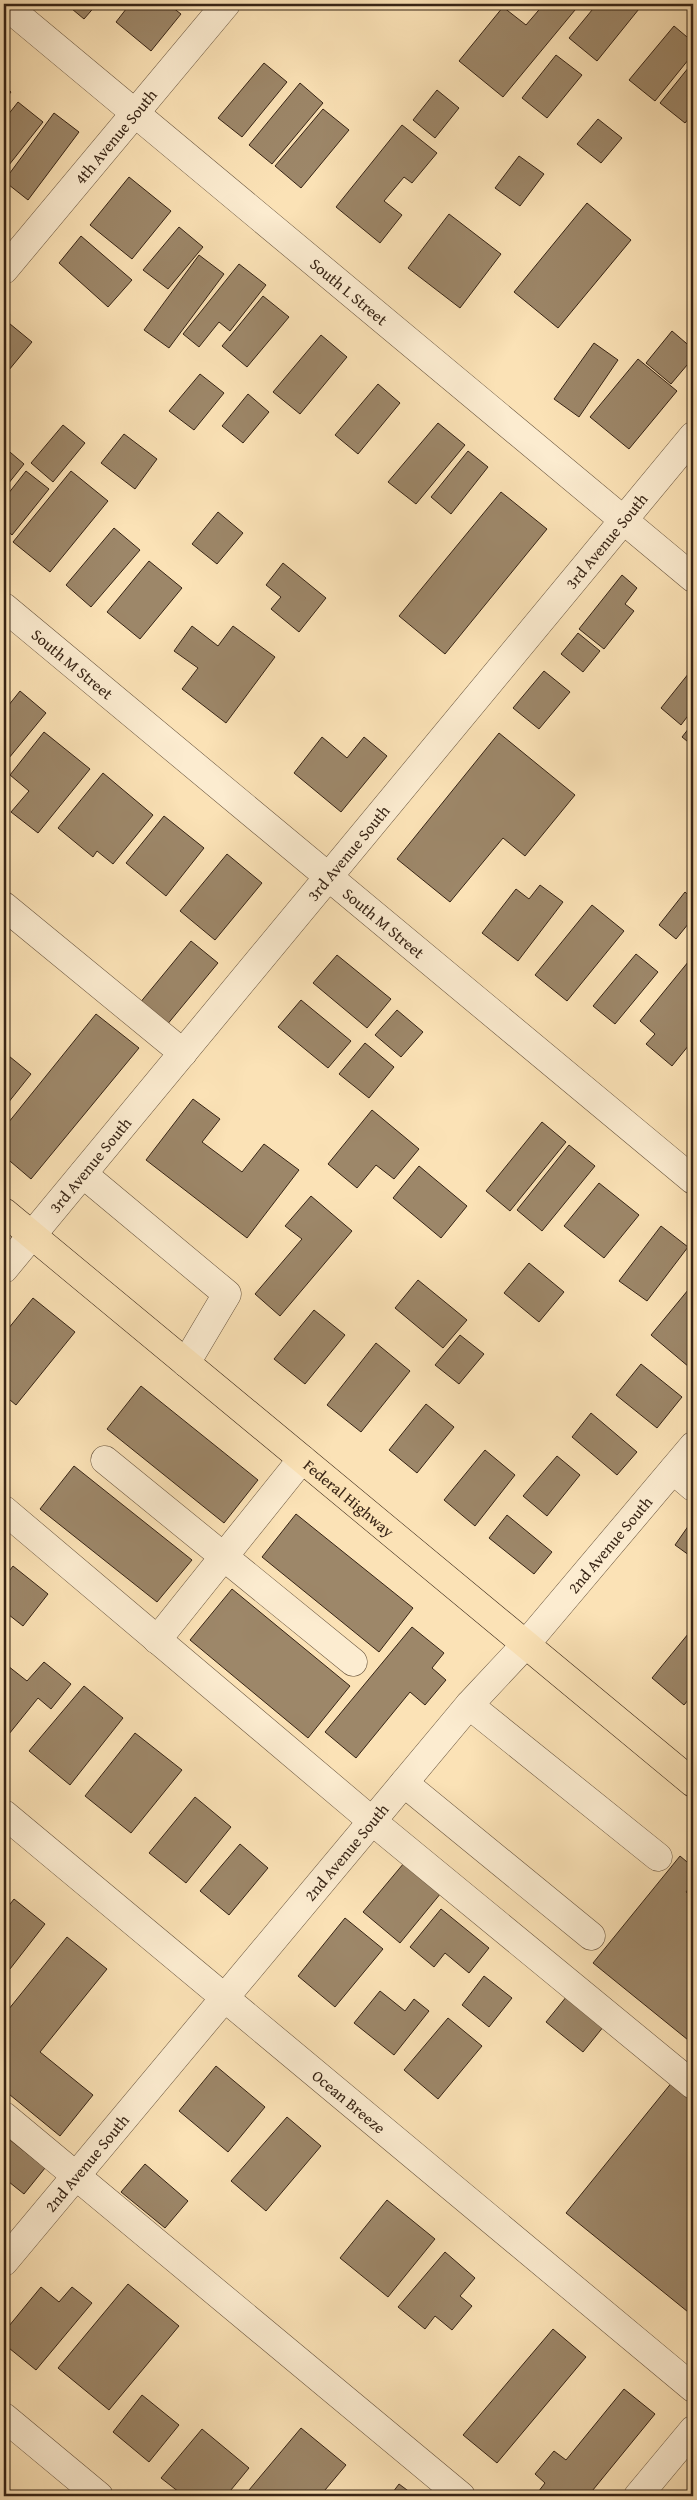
<svg xmlns="http://www.w3.org/2000/svg" width="697" height="2500" viewBox="0 0 697 2500" font-family="'Gentium Book Plus',serif">
<style>
.building{fill:#9d8769;stroke:#372415}
.lines{fill:none;stroke-linecap:round;stroke-linejoin:round}
.minor-casing{stroke:#68543d;stroke-width:29}
.major-casing{stroke:#372415;stroke-width:29}
.minor{stroke:#fcecd0;stroke-width:28}
.major{stroke:#fbe2b6;stroke-width:28}
.labels{text-anchor:middle;dominant-baseline:central;stroke-width:4;stroke-linejoin:round;paint-order:stroke}
.street-label{font-size:16px;fill:#372415;stroke:#fcecd0}
</style>
<rect width="100%" height="100%" fill="#fbe2b6"/>
<filter id="stains"><feTurbulence type="fractalNoise" baseFrequency=".004" numOctaves="4"/><feColorMatrix values="0 0 0 0 .2 0 0 0 0 .09 0 0 0 0 .02 0 0 0 .5 -.17"/></filter>
<radialGradient id="worn" r=".72"><stop offset=".6" stop-color="#630" stop-opacity="0"/><stop offset="1" stop-color="#630" stop-opacity=".3"/></radialGradient>
<g class="building">
<path d="M66,4H97L84,19Z"/>
<path d="M130,4H168L181,14L151,51L116,22Z"/>
<path d="M544,4H580L503,97L459,61L503,7L526,25Z"/>
<path d="M597,4H643L597,61L569,38Z"/>
<path d="M674,26L693,42V54L655,101L629,80Z"/>
<path d="M556,55L582,75L547,118L522,98Z"/>
<path d="M693,62V113L685,123L660,103Z"/>
<path d="M264,63L287,82L242,137L218,118Z"/>
<path d="M300,83L323,103L272,164L249,145Z"/>
<path d="M4,86L11,92L4,101Z"/>
<path d="M437,90L459,108L435,138L413,120Z"/>
<path d="M18,102L43,122L5,170L4,120Z"/>
<path d="M323,109L349,130L301,188L275,166Z"/>
<path d="M54,113L79,132L28,200L4,181Z"/>
<path d="M598,119L622,138L601,163L577,144Z"/>
<path d="M402,125L437,153L412,183L404,177L384,201L402,215L380,243L336,207Z"/>
<path d="M519,156L544,174L520,206L495,188Z"/>
<path d="M129,177L171,211L132,259L90,225Z"/>
<path d="M587,203L631,240L558,328L514,292Z"/>
<path d="M449,214L501,254L460,308L408,268Z"/>
<path d="M179,227L203,247L168,289L143,270Z"/>
<path d="M81,236L132,280L108,307L59,263Z"/>
<path d="M199,255L224,274L169,348L144,330Z"/>
<path d="M239,264L266,285L230,331L219,322L199,347L183,334Z"/>
<path d="M263,296L289,317L247,367L222,346Z"/>
<path d="M4,319L32,342L4,376Z"/>
<path d="M672,331L693,349V358L671,384L646,363Z"/>
<path d="M321,335L347,357L300,414L273,392Z"/>
<path d="M594,343L618,360L579,417L554,399Z"/>
<path d="M638,359L677,391L629,449L590,417Z"/>
<path d="M200,374L224,393L194,430L169,411Z"/>
<path d="M378,384L400,403L358,454L335,435Z"/>
<path d="M248,394L269,412L243,443L222,426Z"/>
<path d="M438,423L465,445L416,504L388,482Z"/>
<path d="M63,425L85,443L53,482L31,463Z"/>
<path d="M124,434L157,459L135,489L101,463Z"/>
<path d="M4,447L24,464L4,489Z"/>
<path d="M468,451L488,467L451,514L431,497Z"/>
<path d="M26,471L49,489L12,535L4,528V499Z"/>
<path d="M71,471L108,501L50,572L13,542Z"/>
<path d="M501,492L547,529L445,654L399,616Z"/>
<path d="M218,512L243,533L217,564L192,544Z"/>
<path d="M114,528L140,550L91,607L66,585Z"/>
<path d="M149,561L182,588L140,639L107,612Z"/>
<path d="M283,563L326,598L299,632L271,609L281,597L266,585Z"/>
<path d="M622,575L637,588L625,604L634,611L604,649L579,629Z"/>
<path d="M192,626L218,646L233,626L275,657L226,723L182,689L198,668L174,651Z"/>
<path d="M578,633L600,651L583,672L561,654Z"/>
<path d="M693,668V709L681,725L661,708Z"/>
<path d="M544,671L570,692L539,729L513,708Z"/>
<path d="M20,691L46,713L4,764V711Z"/>
<path d="M693,723V746L682,737Z"/>
<path d="M44,732L90,769L38,833L11,812L29,791L10,775Z"/>
<path d="M499,733L575,795L525,856L503,838L450,902L397,859Z"/>
<path d="M322,737L347,758L364,737L387,756L341,812L294,773Z"/>
<path d="M103,773L153,815L113,864L97,851L93,857L58,828Z"/>
<path d="M164,816L204,848L166,896L126,863Z"/>
<path d="M227,854L262,883L215,940L180,911Z"/>
<path d="M540,885L563,902L518,961L482,933L516,889L529,899Z"/>
<path d="M685,892L693,899V918L676,939L659,925Z"/>
<path d="M592,905L624,931L567,1001L535,975Z"/>
<path d="M191,941L218,963L166,1026L139,1004Z"/>
<path d="M636,954L658,972L615,1024L593,1006Z"/>
<path d="M337,955L391,999L367,1028L313,983Z"/>
<path d="M693,956V1040L672,1066L646,1044L655,1034L640,1021Z"/>
<path d="M301,1000L351,1041L328,1068L278,1027Z"/>
<path d="M397,1010L423,1032L401,1057L375,1035Z"/>
<path d="M96,1014L139,1048L31,1179L4,1156V1128Z"/>
<path d="M365,1043L394,1067L369,1098L339,1074Z"/>
<path d="M4,1052L31,1074L4,1108Z"/>
<path d="M193,1099L220,1119L202,1142L242,1172L264,1144L299,1170L247,1238L146,1160Z"/>
<path d="M372,1110L419,1149L394,1179L376,1165L357,1188L328,1164Z"/>
<path d="M542,1122L566,1142L510,1211L486,1191Z"/>
<path d="M569,1145L595,1166L542,1231L517,1210Z"/>
<path d="M419,1166L467,1206L441,1238L393,1198Z"/>
<path d="M599,1183L639,1215L604,1258L564,1226Z"/>
<path d="M311,1196L352,1231L280,1316L255,1294L302,1239L285,1226Z"/>
<path d="M661,1226L688,1247L647,1301L619,1281Z"/>
<path d="M529,1263L564,1292L539,1322L504,1293Z"/>
<path d="M418,1280L467,1320L443,1348L395,1308Z"/>
<path d="M693,1284V1362L689,1367L651,1335Z"/>
<path d="M33,1298L75,1332L16,1405L4,1395V1368L7,1364L4,1362V1334Z"/>
<path d="M314,1310L345,1335L305,1384L274,1359Z"/>
<path d="M460,1335L484,1354L459,1384L435,1365Z"/>
<path d="M376,1343L410,1371L361,1432L327,1405Z"/>
<path d="M641,1364L682,1397L657,1428L616,1395Z"/>
<path d="M141,1386L258,1480L224,1523L107,1429Z"/>
<path d="M426,1404L454,1427L417,1473L389,1450Z"/>
<path d="M591,1413L637,1452L617,1475L572,1437Z"/>
<path d="M485,1450L515,1475L475,1526L444,1500Z"/>
<path d="M557,1456L580,1475L547,1516L523,1496Z"/>
<path d="M74,1466L192,1560L157,1602L40,1509Z"/>
<path d="M296,1514L413,1608L379,1652L262,1557Z"/>
<path d="M507,1515L552,1552L534,1574L489,1538Z"/>
<path d="M689,1525L693,1528V1558L675,1545Z"/>
<path d="M13,1566L48,1594L23,1626L4,1611V1578Z"/>
<path d="M232,1589L350,1686L308,1738L190,1640Z"/>
<path d="M412,1627L444,1653L432,1668L446,1680L425,1705L410,1692L356,1758L325,1732Z"/>
<path d="M693,1628V1694L684,1705L652,1678Z"/>
<path d="M44,1662L71,1684L51,1709L38,1698L9,1734L4,1729V1671L8,1666L27,1681Z"/>
<path d="M84,1686L123,1718L70,1785L29,1751Z"/>
<path d="M135,1733L182,1770L131,1833L85,1796Z"/>
<path d="M195,1797L231,1827L186,1883L149,1853Z"/>
<path d="M240,1844L268,1868L229,1915L200,1891Z"/>
<path d="M680,1856L693,1867V1883L686,1892L693,1898V2044L593,1963Z"/>
<path d="M404,1863L441,1893L400,1943L363,1912Z"/>
<path d="M14,1899L45,1924L10,1969L4,1964V1912Z"/>
<path d="M441,1909L489,1948L469,1973L445,1953L434,1967L410,1947Z"/>
<path d="M345,1918L383,1949L335,2007L298,1976Z"/>
<path d="M67,1937L107,1969L40,2052L93,2095L60,2136L4,2090V2015Z"/>
<path d="M484,1976L512,1998L489,2027L462,2005Z"/>
<path d="M380,1991L405,2011L414,1999L429,2011L394,2055L354,2023Z"/>
<path d="M567,1996L604,2026L583,2052L546,2022Z"/>
<path d="M448,2018L482,2046L438,2099L404,2070Z"/>
<path d="M216,2066L265,2107L228,2152L179,2111Z"/>
<path d="M673,2081L693,2097V2316L566,2213Z"/>
<path d="M287,2117L321,2146L266,2211L231,2181Z"/>
<path d="M4,2135L45,2168L24,2194L4,2178Z"/>
<path d="M145,2164L188,2201L165,2228L121,2192Z"/>
<path d="M387,2200L435,2239L388,2297L340,2258Z"/>
<path d="M445,2252L475,2278L460,2296L472,2306L452,2330L435,2316L425,2329L398,2307Z"/>
<path d="M128,2284L179,2326L109,2410L58,2368Z"/>
<path d="M41,2287L59,2302L72,2287L92,2303L36,2370L4,2344V2332Z"/>
<path d="M553,2329L586,2357L497,2463L463,2435Z"/>
<path d="M624,2389L655,2414L588,2496H535L545,2483L535,2474L554,2451L566,2460Z"/>
<path d="M142,2395L179,2425L149,2462L113,2432Z"/>
<path d="M301,2428L346,2465L320,2496H244Z"/>
<path d="M202,2429L249,2468L226,2496H184L161,2478Z"/>
<path d="M399,2484L415,2496H390Z"/>
</g>
<g class="lines">
<g class="minor-casing">
<g id="minor">
<path id="s1" d="M4,4L693,578"/>
<path id="s2" d="M4,270L226,4"/>
<path id="s3" d="M4,607L693,1180"/>
<path d="M4,906L183,1053"/>
<path d="M83,1174L227,1294L186,1363"/>
<path id="s4" d="M4,1269L693,436"/>
<path d="M105,1460L353,1662"/>
<path d="M673,1470L693,1487"/>
<path d="M4,1510L372,1821L693,2085"/>
<path d="M157,1640L302,1459"/>
<path d="M469,1705L658,1857"/>
<path d="M404,1783L591,1936"/>
<path id="s5" d="M4,1814L693,2388"/>
<path d="M4,2116L461,2496"/>
<path id="s6" d="M4,2262L469,1705L526,1644L693,1446"/>
<path d="M4,2417L99,2496"/>
<path d="M638,2496L693,2430"/>
</g>
</g>
<g class="major-casing">
<g id="major">
<path id="s7" d="M4,1212L693,1783"/>
</g>
</g>
<use href="#minor" class="minor"/>
<use href="#major" class="major"/>
</g>
<g class="labels">
<g class="street-label">
<text stroke="none"><textPath href="#s2" startOffset="174">4th Avenue South</textPath></text>
<text stroke="none"><textPath href="#s1" startOffset="449">South L Street</textPath></text>
<text stroke="none"><textPath href="#s4" startOffset="945">3rd Avenue South</textPath></text>
<text stroke="none"><textPath href="#s3" startOffset="89">South M Street</textPath></text>
<text stroke="none"><textPath href="#s4" startOffset="540">3rd Avenue South</textPath></text>
<text stroke="none"><textPath href="#s3" startOffset="494">South M Street</textPath></text>
<text stroke="none"><textPath href="#s4" startOffset="135">3rd Avenue South</textPath></text>
<text stroke="none"><textPath href="#s7" startOffset="448">Federal Highway</textPath></text>
<text stroke="none"><textPath href="#s6" startOffset="939">2nd Avenue South</textPath></text>
<text stroke="none"><textPath href="#s6" startOffset="534">2nd Avenue South</textPath></text>
<text stroke="none"><textPath href="#s5" startOffset="449">Ocean Breeze</textPath></text>
<text stroke="none"><textPath href="#s6" startOffset="129">2nd Avenue South</textPath></text>
</g>
</g>
<rect width="697" height="2500" fill="none" stroke="#fbe2b6" stroke-width="20"/>
<rect x="5" y="5" width="687" height="2490" fill="none" stroke="#372415" stroke-width="2.5"/>
<rect x="10" y="10" width="677" height="2480" fill="none" stroke="#372415"/>
<rect width="100%" height="100%" filter="url(#stains)"/>
<rect width="100%" height="100%" fill="url(#worn)"/>
</svg>
